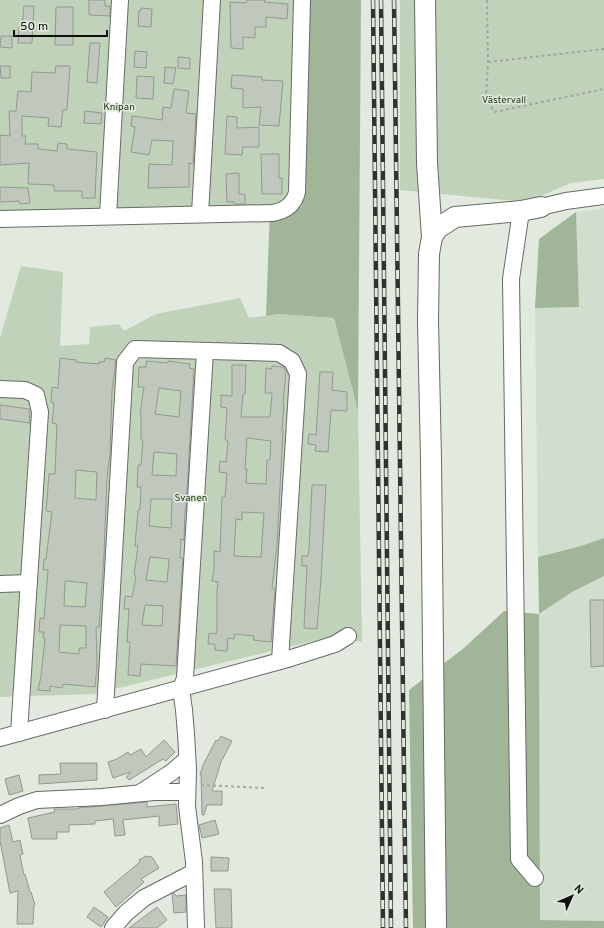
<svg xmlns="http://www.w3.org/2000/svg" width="604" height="928" viewBox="0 0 604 928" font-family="Overpass,sans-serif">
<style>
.built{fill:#d1ddcd}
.green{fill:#c0d2b9}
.forest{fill:#a1b699}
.building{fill:#c0c7bd;stroke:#92998f;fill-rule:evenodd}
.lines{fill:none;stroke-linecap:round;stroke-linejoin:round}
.minor-casing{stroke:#656c63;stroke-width:18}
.major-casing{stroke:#656c63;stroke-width:22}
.path{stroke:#a2a79f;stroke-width:2;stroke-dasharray:3 3;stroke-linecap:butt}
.minor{stroke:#fff;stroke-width:16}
.major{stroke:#fff;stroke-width:20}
.rail-casing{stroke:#2f322d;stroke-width:4.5}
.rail{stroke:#e2e9df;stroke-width:3;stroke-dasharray:9;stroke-linecap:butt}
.labels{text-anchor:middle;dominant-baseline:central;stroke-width:3;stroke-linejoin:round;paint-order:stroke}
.park-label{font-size:10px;fill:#19360b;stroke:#e2e9df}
</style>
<rect width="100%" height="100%" fill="#e2e9df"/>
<g class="built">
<path d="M604,208V538L581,546L538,557L535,308L579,307L576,212Z"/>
<path d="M604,576V927V921L540,920L539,614L572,592Z"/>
</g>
<g class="green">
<path d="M0,0H310L302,207L0,219Z"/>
<path d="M400,0H604V179L571,183L527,202L400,190Z"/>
<path d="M21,266L63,272L60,346L89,344L90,327L119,324L124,331L156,314L240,298L249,318L278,314L334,318L358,411L362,642L330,637L93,694L0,697V338Z"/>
</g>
<g class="forest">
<path d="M310,0H361L358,411L334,318L278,314L266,316L270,208L302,207Z"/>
<path d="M576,212L579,307L535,308L539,239Z"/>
<path d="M604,538V576L572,592L539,614L540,920L604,921V928H413L409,690L464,648L504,611L539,614L538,557L581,546Z"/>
</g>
<g class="building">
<path d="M89,0H105V6H110V16L89,15Z"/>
<path d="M247,0H265L264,2L288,4L287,19L266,17V27H255V38L243,37V49L231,48L230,2L246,3Z"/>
<path d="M24,6H34L32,43H18L19,27H22Z"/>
<path d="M56,7H73V45H55Z"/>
<path d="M141,8L152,9L151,27L138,26L139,11H140Z"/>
<path d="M1,36H12V48L0,47Z"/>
<path d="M90,43H100L97,83L87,82Z"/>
<path d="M135,51L147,52L146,68L134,67Z"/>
<path d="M178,57L190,58V69L178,68Z"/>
<path d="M0,66H10V78H1Z"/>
<path d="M56,66H70L67,110H63L61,127L48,126L49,118L22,116V136H26L25,144H38V149L57,151L58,143L67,144V149L97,152L95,198H82V191H54V185L28,184L29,163L0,165V135L10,136L9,111H16L18,91L31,92L32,72L55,73Z"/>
<path d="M165,67L176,68L173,84L164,83Z"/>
<path d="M232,75L262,77V80L283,81L279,126L259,125L261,107L243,108V89L231,88Z"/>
<path d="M137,76L154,77L153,99L136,98Z"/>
<path d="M174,89L189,91L186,113L196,114L193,164L189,163V187L148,188L149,164L172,165L173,141L152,140L149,155L131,152L135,127L131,126L132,116L162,120L163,107L171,108Z"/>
<path d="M85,111L102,113L101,124L84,123Z"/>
<path d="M227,116L237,117V128L259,127V147H243L242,155L225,154Z"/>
<path d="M261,154H279V178H282V194H262Z"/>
<path d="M239,173V194H245V204H234V202H227L226,174Z"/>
<path d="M0,187L28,188L30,203L20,204L19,201L0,202Z"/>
<path d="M60,358L76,360V362L99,364V362H104L105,358L116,360L112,391L110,454L107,478L104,555L99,627H96L97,666L95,687L63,684L62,688L50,686V691L38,690L41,676L45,638H43L44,632H39L40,618L44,619L48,570H43L44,559H46L52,512L46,511L49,474H55L57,424L52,423L54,403L51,402L52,387L58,388ZM76,470L97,472L96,500L75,498ZM65,581L87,583L85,607L64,606ZM60,625L86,626V648H79V654L59,652Z"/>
<path d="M146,361L168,363V361L190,364L189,368L194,369L186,510H185L184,540L181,539L180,558H183L176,666L141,664L140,676L128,675L130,642H127L129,609H124L125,596L132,597L136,576L134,575L138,546H135L138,510H140L141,487H137L138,465H141L143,440H141V414H140L144,387H138L139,367H146ZM159,388L181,391L179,417L155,414ZM154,452L177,454L176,476L152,475ZM151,499H172L171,528L149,526ZM150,557L169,559L167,582L146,580ZM145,605L163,606L162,626L142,625Z"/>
<path d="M232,365H246L245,394H243L241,417H270L272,393H265L266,368L272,369V366L283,367L286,371L283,404H284L282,431H283L277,545L272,588L275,589L271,642L253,640L254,636L235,634L234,639L228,638L227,651L215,650V644H208L209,633L216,634L217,629V591L218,582L212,581L214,569V551L220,552L222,497H225L227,473L219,472L220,461L226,462L228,443L227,440H225L227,408L221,407V395L232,396ZM247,438L271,441L270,460H267L266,484L246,483L247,469H245ZM242,512L264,513L261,557L234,556L236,519L242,520Z"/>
<path d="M320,372H333L332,390L347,392V411L331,410L328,452L315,451L316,445L308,444L309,434L316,435Z"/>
<path d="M0,405L29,409L30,423L0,419Z"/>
<path d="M312,485H326L321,579L317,629L304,628L307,566H302V556H308L309,549Z"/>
<path d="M590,600H604V666L591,667Z"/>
<path d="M221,736L232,741L221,762L212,791H222V805H207L204,815H202L201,775H200L203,765L216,740L218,741Z"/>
<path d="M164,740L175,752L166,761L163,759L129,780L126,777L131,772L113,778L108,762L117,759L128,752L130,755L141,749L146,757Z"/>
<path d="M60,763H97V780L39,784V775L61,774Z"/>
<path d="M19,775L23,791L9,795L5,779Z"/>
<path d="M147,802V807L176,804L178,824L159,826V816L123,820L125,835L115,836L113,819L95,821V824L69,825V832H57V839H32L28,818L55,812L54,809H78V808Z"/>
<path d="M215,820L219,834L202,838L199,825Z"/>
<path d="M9,825L13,842L20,840L23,854L20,855L24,875L25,874L30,892H31L35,905H34L33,924H17L18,891L10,893L0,841V828Z"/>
<path d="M146,856L152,857L159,868L141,879L144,882L116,907L104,892L140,862L139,860Z"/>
<path d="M211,857L229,858L228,871H211Z"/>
<path d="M214,889H231L232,928H216Z"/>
<path d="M174,893L176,896L186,895V912L174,913L172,894Z"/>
<path d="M94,907L108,917L101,927L87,917Z"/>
<path d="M157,907L167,920L157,928H129Z"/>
</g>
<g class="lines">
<g class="minor-casing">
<g id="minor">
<path d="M541,207L566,201L604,196"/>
<path d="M521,211L511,279L519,859L535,878"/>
<path d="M200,214L212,0"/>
<path d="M108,216L120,0"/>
<path d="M0,219L272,213C285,211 294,205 297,192L302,0"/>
<path d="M0,389L25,390L36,395L40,412L19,733"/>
<path d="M0,584L29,583"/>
<path d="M105,710L125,362L135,349L279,353L292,361L298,374L280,661"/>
<path d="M0,738L291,658L335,644L348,636"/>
<path d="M140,793L172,772L187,759"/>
<path d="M0,815L19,806L37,800L102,797L154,792H187"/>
<path d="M113,928L126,913L144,898L194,872"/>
<path d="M196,928L194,862L187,806L188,769L186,734L184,710L181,689L185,678L205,351"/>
</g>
</g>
<g class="major-casing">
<g id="major">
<path d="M425,0L427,163L432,237"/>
<path d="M436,928L431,459L428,321L429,254L432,237L438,228L455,217L521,211L541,207"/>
</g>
</g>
<g class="path">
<path d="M487,0L488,62L486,96L494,112L604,89"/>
<path d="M488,62L604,49"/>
<path d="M201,785L265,788"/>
</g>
<use href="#minor" class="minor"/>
<use href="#major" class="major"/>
<g class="rail-casing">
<g id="rail">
<path d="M373,0L383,928"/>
<path d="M381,0L391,928"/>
<path d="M394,0L406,928"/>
</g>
</g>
<use href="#rail" class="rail"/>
</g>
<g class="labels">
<g class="park-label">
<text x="504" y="100">Västervall</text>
<text x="119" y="107">Knipan</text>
<text x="191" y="498">Svanen</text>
</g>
</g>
<g transform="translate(572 896) rotate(45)" stroke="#e2e9df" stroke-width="3" paint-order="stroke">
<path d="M0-3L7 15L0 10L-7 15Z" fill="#0f110e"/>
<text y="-6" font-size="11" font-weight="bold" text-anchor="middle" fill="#0f110e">N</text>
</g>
<path d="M14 30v6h93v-6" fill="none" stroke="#0f110e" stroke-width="2"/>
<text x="20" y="30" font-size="12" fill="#0f110e" stroke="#e2e9df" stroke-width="3" paint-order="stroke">50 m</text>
</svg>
